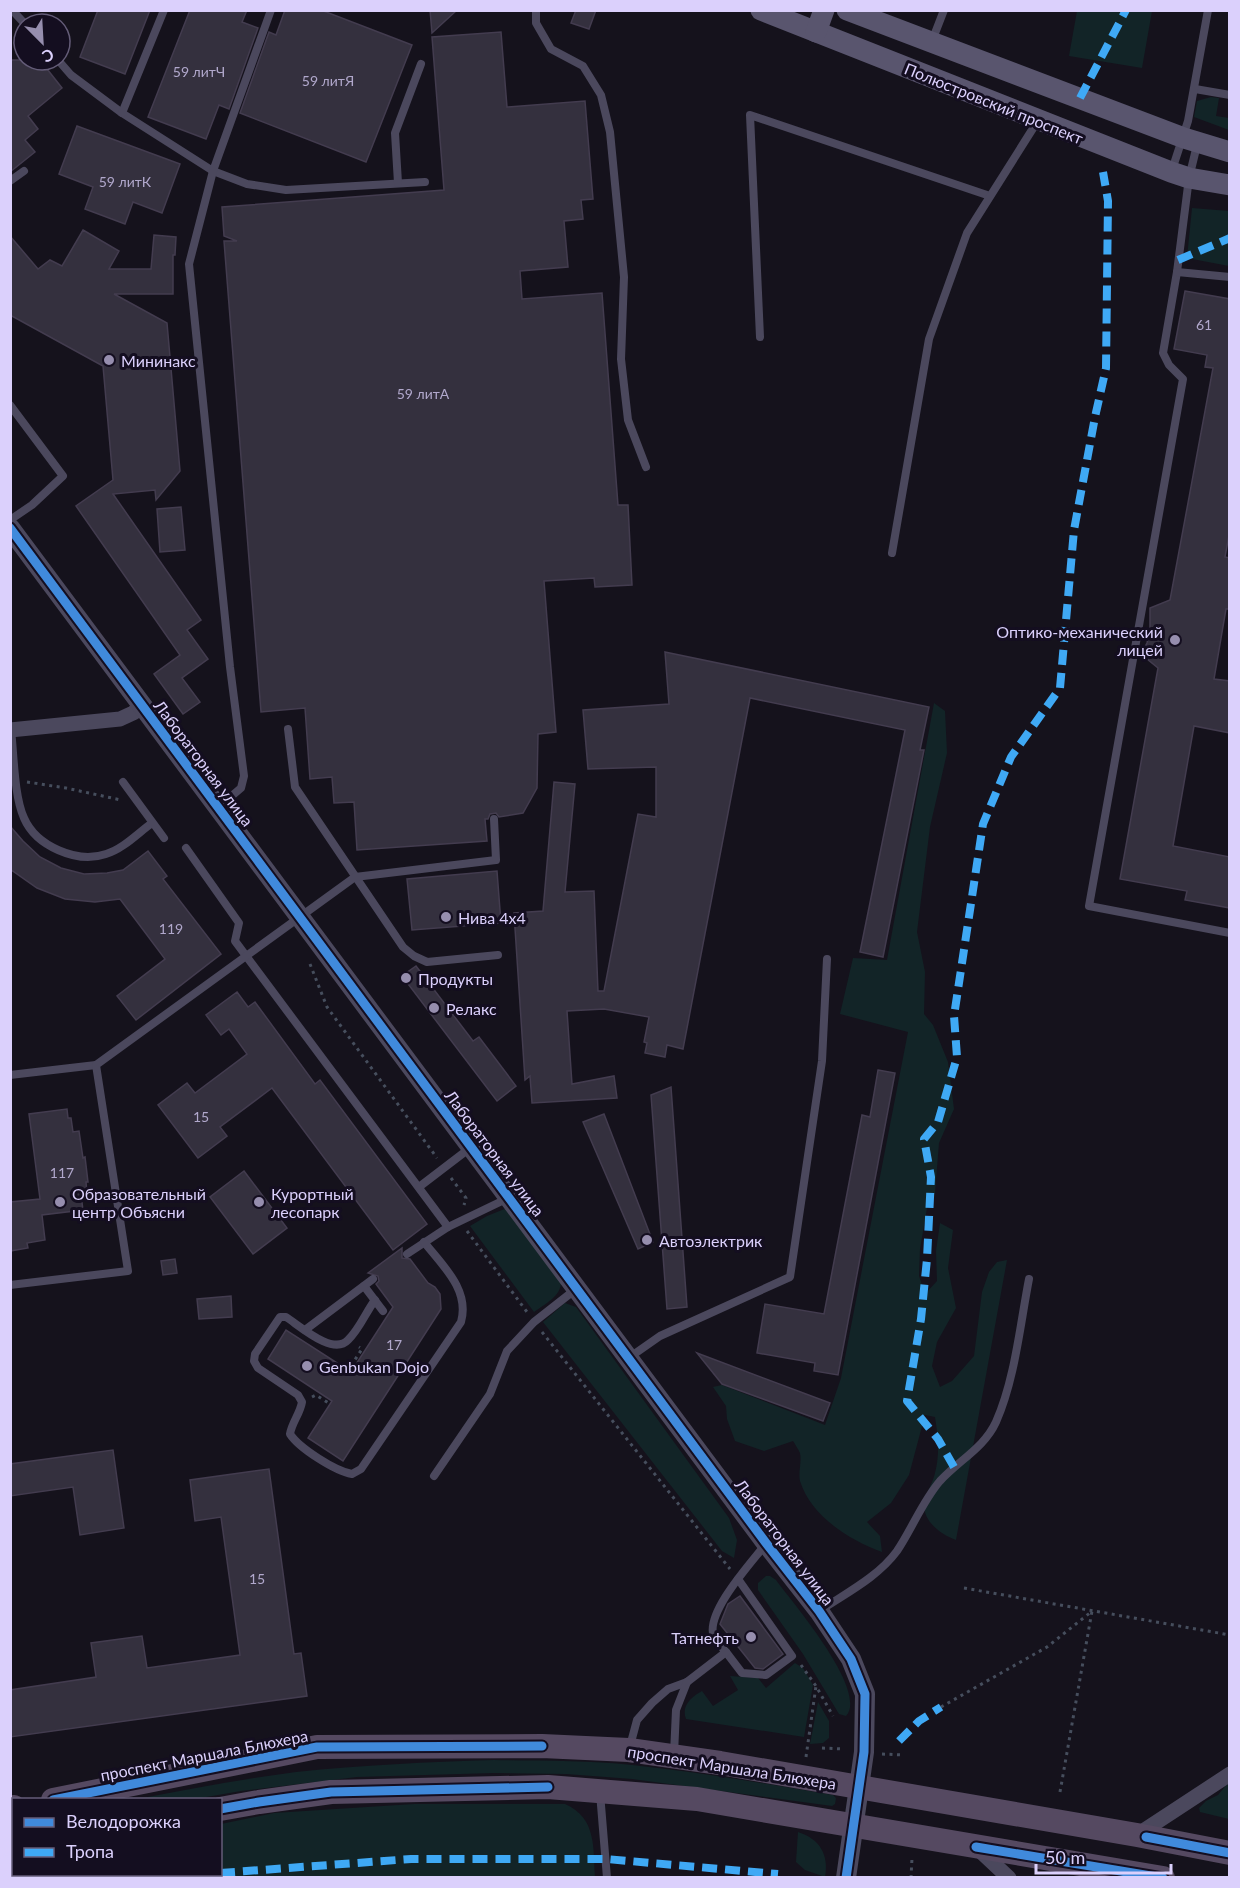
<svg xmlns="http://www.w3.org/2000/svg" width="1240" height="1888" viewBox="0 0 1240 1888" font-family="Lato,sans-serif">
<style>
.green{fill:#122427}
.building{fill:#34303e;stroke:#433c4f;stroke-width:1.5}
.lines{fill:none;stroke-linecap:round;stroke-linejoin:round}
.path{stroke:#464e5d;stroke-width:3;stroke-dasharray:3 4.5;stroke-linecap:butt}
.service{stroke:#4b485d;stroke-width:8}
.minor{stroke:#4b485d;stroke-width:15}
.tertiary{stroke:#4b485d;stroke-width:20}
.secondary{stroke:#59556e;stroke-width:21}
.primary{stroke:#554961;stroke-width:24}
.quiet{stroke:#3fa9f5;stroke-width:8;stroke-dasharray:15 8;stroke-linecap:butt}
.cycleway-casing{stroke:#140e20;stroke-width:13}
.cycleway{stroke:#408adc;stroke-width:9}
.poi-dot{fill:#968eae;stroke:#140e20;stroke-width:2}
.labels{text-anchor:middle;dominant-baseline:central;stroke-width:6;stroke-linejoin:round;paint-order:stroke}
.number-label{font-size:14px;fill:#b1a8cc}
.street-label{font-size:16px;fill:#dbd0fc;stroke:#140e20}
.poi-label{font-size:16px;fill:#dbd0fc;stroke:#140e20;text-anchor:start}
</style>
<rect width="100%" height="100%" fill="#15121c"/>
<g class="green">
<path d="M1077,11H1152L1142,68L1069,56Z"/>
<path d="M1211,97L1219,98L1216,116L1229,118V130L1194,117L1197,101Z"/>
<path d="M1192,208L1229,211V266L1187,258Z"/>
<path d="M934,703L945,711L947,753L930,827L917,932L925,972L924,1014L933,1025L948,1062L954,1109L939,1143L935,1193L927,1208L920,1249L919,1276L925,1294L937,1281L936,1251L940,1223L953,1230L948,1268L956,1308L937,1342L932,1366L940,1387L952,1381L974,1356L982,1292L989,1272L997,1262L1007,1260L956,1540C942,1535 923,1522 924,1504C925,1494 933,1483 935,1473C940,1454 938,1436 935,1417L925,1415L909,1475L891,1503L867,1522L880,1536L882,1552C849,1540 811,1516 800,1481C798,1472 802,1462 800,1453C798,1449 795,1444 793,1441L764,1451L735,1441L727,1419L726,1406L713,1387L722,1385L825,1425L841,1378L908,1032L840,1014L853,958L887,960Z"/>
<path d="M507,1208L561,1280C562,1296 546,1303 534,1312L470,1226L487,1216Z"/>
<path d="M565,1303L576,1307L729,1518L737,1540L734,1558L722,1551L543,1322Z"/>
<path d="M766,1576H770L776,1580C792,1602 869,1691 846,1716L839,1714L803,1654L758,1590V1583Z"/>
<path d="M795,1663L803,1668L813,1685L804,1737L686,1719C681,1706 691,1697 702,1691L713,1706L738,1690L730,1676L758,1678L766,1688Z"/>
<path d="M818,1702L829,1721V1738L823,1743L810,1744Z"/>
<path d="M494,1760C540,1761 587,1760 632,1765C700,1772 767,1784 833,1795L836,1798L835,1804L832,1806L632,1779L566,1774L494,1773L357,1777L241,1791L195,1799H137C190,1789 243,1779 296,1772C362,1765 428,1762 494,1760Z"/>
<path d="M1229,1782V1819L1200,1812L1199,1808L1206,1801L1218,1795Z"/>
<path d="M414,1804H565C597,1818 593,1848 595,1877H11V1868L13,1867L14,1874H220L221,1824L274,1813Z"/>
<path d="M798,1832C820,1839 829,1855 825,1877L805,1870L796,1862Z"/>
</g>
<g class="building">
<path d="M98,10H150L125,74L80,57Z"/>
<path d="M190,10H247L242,22L258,28L229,109L219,105L206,139L148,117Z"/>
<path d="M285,10H321L412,45L366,162L240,113L269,32L276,35Z"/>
<path d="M430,10H457L432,33Z"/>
<path d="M576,10H596L589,29L571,23Z"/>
<path d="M501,32L507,107L585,101L593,199L581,200L583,219L564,221L568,267L520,271L522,299L602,293L618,505H628L632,585L595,587L594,578L544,581L556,732L538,734L537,788L523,813L499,817L496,813L490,814L488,819H485L487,841L357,850L354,802L334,803L332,777L310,779L305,708L261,712L224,241H237L224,236L222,207L444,190L432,37Z"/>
<path d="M10,60H40L62,88L28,116L38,129L25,140L35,152L10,172Z"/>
<path d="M77,126L180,164L162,213L133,202L125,224L85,209L93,187L59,174Z"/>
<path d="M83,230L119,251L109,269H151L154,235L176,237L175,255H173V294H114L167,323L180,471L156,500L155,490L113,494L201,620L187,630L208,659L182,678L200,702L183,714L154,674L180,655L76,506L113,480L103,366L10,315V236L38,269L50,260L62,266Z"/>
<path d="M1185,291L1230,299V530L1225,557L1230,558V609H1226L1214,679L1230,681V733L1194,726L1173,846L1230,857V908L1185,900L1187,891L1120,879L1158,668L1141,654L1147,643L1150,630V608L1170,600L1213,368L1205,367L1207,355L1174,349Z"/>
<path d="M181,507L185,550L160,552L157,509Z"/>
<path d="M665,652L929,707L920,750H924L883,957L860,952L905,730L750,698L683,1049L667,1045L665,1057L645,1053L647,1043L644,1042L649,1017L604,1009L567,1011L572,1084L614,1076L617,1098L532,1103L530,1076L525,1080L514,913L543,911L554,782L575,784L565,892L594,891L598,991H604L638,814L656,817V767L588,769L583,710L669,704Z"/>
<path d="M10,826L23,841L40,857L61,868L84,874L107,873L123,870L148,851L167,876L163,879L221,954L136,1020L117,996L165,959L120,899L95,902L65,899L37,888L10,869Z"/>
<path d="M497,871L501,923L412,930L407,879Z"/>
<path d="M416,966L473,1041L479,1037L516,1086L497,1101L402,976Z"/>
<path d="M237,992L248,1007L255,1002L315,1084L320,1080L427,1224L393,1250L272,1088L220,1127L227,1136L198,1158L158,1105L187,1083L195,1093L247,1054L229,1029L221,1035L206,1015Z"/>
<path d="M878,1070L895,1073L838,1375L814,1371L815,1363L757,1353L765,1304L824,1314L862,1115L870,1117Z"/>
<path d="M671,1087L687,1307L667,1309L651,1095Z"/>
<path d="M67,1109L68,1118H71L73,1132L79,1131L83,1158L85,1157L88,1182H86L87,1194L81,1195L83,1210L42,1215L45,1240L27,1243L28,1248L10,1251V1202L40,1199L29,1114Z"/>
<path d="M604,1114L653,1242L638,1249L583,1122Z"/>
<path d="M244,1171L287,1228L253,1254L210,1197Z"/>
<path d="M402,1248V1258L410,1259L428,1283L435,1287L440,1294L441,1309L343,1461L308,1438L332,1401L268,1359L286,1330L351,1372L393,1307L376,1284L379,1281L378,1276L368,1273Z"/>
<path d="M175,1259L177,1273L163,1275L161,1261Z"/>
<path d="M231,1296L232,1317L199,1319L197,1299Z"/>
<path d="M697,1353L830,1403L823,1421L722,1384Z"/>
<path d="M113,1450L124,1528L80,1535L73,1487L10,1496V1464Z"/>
<path d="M269,1469L294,1654L301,1653L307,1696L10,1737V1690L96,1677L91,1643L142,1636L147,1668L240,1655L221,1517L195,1521L190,1480Z"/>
<path d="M740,1596L783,1654L763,1669L755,1668L720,1624L728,1604Z"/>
</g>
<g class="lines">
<g class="path">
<path d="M27,782L66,788L121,800"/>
<path d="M310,964L327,1007L437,1158"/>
<path d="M451,1178L466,1198L464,1205"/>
<path d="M467,1231L527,1312"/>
<path d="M542,1332L730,1569"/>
<path d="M347,1372L362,1349L359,1347"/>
<path d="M312,1397L316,1395L330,1404"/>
<path d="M964,1588L1230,1635"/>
<path d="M801,1665L816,1686L833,1716"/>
<path d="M941,1707L1047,1647L1091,1612"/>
<path d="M822,1748L843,1749"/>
<path d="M882,1754L904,1755"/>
<path d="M806,1757L816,1686"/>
<path d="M1060,1792L1092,1611"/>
<path d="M911,1878L912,1858"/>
</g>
<g class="service">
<path d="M12,10L25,24"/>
<path d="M536,10V23L551,49L583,66L601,95L610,132L624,277L621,359L628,420L646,467"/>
<path d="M932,41L944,10"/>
<path d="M58,60L71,75L122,113L213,171L247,184L286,190L425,182"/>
<path d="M1195,89L1230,95"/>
<path d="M122,113L164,10"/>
<path d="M1197,145L1189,178L1177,272L1163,353L1169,365L1183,379L1089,906L1230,933"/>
<path d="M1172,170L1188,121L1208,10"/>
<path d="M10,181L24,171"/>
<path d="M398,183L395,133L421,64"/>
<path d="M1177,272L1230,277"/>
<path d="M760,337L750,115L990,196"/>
<path d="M10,405L63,476L32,505L10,520"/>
<path d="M892,553L929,339L967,233L1037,122"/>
<path d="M288,729L295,787L403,947L414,956L427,962L498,955"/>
<path d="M11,730C14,755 14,796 24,818C36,846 77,864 106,854C123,849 138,833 152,823"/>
<path d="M123,782L164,838"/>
<path d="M220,806L241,788L244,776L230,667L189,264L213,171L271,10"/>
<path d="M186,848L239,923L235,941L448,1227"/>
<path d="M10,1075L96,1065"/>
<path d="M419,1187L470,1148"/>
<path d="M407,1254L448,1227L500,1202L507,1197"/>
<path d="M10,1285L128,1271L96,1065L355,877L496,860L494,819"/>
<path d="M364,1286L383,1311"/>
<path d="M375,1300C366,1312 359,1330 348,1340C333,1356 300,1326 286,1317H280L255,1354L254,1361L258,1368L298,1395L302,1402C300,1414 292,1422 290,1434C299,1448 335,1471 352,1474L361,1469L461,1322C470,1290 443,1266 424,1242"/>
<path d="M305,1330L373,1279"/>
<path d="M630,1357L660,1336L790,1277L822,1061L827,959"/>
<path d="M434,1476L490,1394L507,1351L534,1322L576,1289"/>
<path d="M821,1610C846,1593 878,1577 897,1551C912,1529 922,1502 940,1481C959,1460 984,1448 996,1422C1015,1379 1020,1325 1029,1279"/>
<path d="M726,1652L742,1673L766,1675L792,1656L738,1579"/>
<path d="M630,1746L637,1720L652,1703L668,1689L687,1682L726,1652C722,1648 717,1642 714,1637C704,1614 751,1563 765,1545"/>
<path d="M674,1754L676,1710L687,1682"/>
<path d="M600,1793L607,1878"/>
</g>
<g class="minor">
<path d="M10,730L120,719L133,713L143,706"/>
<path d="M1137,1835L1230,1774"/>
<path d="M976,1847L1009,1878"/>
</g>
<path class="tertiary" d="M10,528L766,1543L819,1611L851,1659L865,1694L864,1752L846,1878"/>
<g class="secondary">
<path d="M761,10L1171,172L1189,178L1230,185"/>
<path d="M847,10L1184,138L1230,152"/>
<path d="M816,32L824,10"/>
</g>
<g class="primary">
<path d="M53,1800L317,1747L542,1746L629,1750L720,1763L1137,1835L1230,1853"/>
<path d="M10,1808L14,1807"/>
<path d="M220,1809L259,1802L331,1792L548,1787L697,1799L1163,1878"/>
<path d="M10,1851L14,1850"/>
</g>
<g class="quiet">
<path d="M1080,98L1126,10"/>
<path d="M1178,260L1230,238"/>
<path d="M954,1467L938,1439L907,1401L921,1319L927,1259L931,1177L924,1139L938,1122L957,1057L954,1016L983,824L1011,757L1060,688L1074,530L1095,417L1106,368L1108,201L1103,172"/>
<path d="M899,1741L919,1721L941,1707"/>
<path d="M220,1873L411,1859H606L778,1874"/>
<path d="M183,1878L206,1874"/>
</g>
<g class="cycleway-casing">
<g id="cycleway">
<path d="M10,528L766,1543L819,1611L851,1659L865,1694L864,1752L846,1878"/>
<path d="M53,1800L317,1747L542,1746"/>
<path d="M220,1809L259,1802L331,1792L548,1787"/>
<path d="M1146,1837L1230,1853"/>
<path d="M976,1847L1163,1878"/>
</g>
</g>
<use href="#cycleway" class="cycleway"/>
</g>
<g class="poi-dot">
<circle cx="109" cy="360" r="6"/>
<circle cx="1175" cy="640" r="6"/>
<circle cx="446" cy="917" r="6"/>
<circle cx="406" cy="978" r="6"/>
<circle cx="434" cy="1008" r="6"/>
<circle cx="60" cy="1202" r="6"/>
<circle cx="259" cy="1202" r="6"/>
<circle cx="647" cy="1240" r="6"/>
<circle cx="307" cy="1366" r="6"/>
<circle cx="751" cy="1637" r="6"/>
</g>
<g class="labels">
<g class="number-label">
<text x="199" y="71">59 литЧ</text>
<text x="328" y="80">59 литЯ</text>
<text x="125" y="181">59 литК</text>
<text x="1204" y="324">61</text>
<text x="423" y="393">59 литА</text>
<text x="171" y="928">119</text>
<text x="201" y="1116">15</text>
<text x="62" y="1172">117</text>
<text x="394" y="1344">17</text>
<text x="257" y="1578">15</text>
</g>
<g class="street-label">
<text transform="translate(994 103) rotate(22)">Полюстровский проспект</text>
<text transform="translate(204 763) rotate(53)">Лабораторная улица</text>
<text transform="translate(495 1153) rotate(53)">Лабораторная улица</text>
<text transform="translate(785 1542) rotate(53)">Лабораторная улица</text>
<text transform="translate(204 1755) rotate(-11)">проспект Маршала Блюхера</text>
<text transform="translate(732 1767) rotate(9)">проспект Маршала Блюхера</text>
</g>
<g class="poi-label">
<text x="121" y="360">Мининакс</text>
<text x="1163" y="631" text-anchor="end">Оптико-механический<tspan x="1163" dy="18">лицей</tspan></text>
<text x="458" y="917">Нива 4х4</text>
<text x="418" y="978">Продукты</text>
<text x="446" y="1008">Релакс</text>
<text x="72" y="1193">Образовательный<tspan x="72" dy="18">центр Объясни</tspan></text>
<text x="271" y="1193">Курортный<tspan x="271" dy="18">лесопарк</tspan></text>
<text x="659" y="1240">Автоэлектрик</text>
<text x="319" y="1366">Genbukan Dojo</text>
<text x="739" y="1637" text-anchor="end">Татнефть</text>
</g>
</g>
<rect width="1240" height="1888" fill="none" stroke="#dbd0fc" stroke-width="24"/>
<rect x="12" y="1798" width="210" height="78" fill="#140e20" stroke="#645c78" stroke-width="1.5"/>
<rect x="24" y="1818" width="30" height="9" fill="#408adc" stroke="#645c78" stroke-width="1.5"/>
<text x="66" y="1828" font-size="18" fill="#dbd0fc">Велодорожка</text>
<rect x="24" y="1848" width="30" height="9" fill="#3fa9f5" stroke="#645c78" stroke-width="1.5"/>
<text x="66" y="1858" font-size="18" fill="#dbd0fc">Тропа</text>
<g transform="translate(42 42) rotate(156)"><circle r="28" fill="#140e20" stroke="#645c78" stroke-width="1.5"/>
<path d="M0-4.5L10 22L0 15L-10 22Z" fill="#968eae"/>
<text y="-9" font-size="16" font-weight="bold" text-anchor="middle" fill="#dbd0fc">С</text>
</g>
<path d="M1036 1864v9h135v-9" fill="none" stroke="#dbd0fc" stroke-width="3"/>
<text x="1045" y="1864" font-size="18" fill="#dbd0fc" stroke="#140e20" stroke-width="4.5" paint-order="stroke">50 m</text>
</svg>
